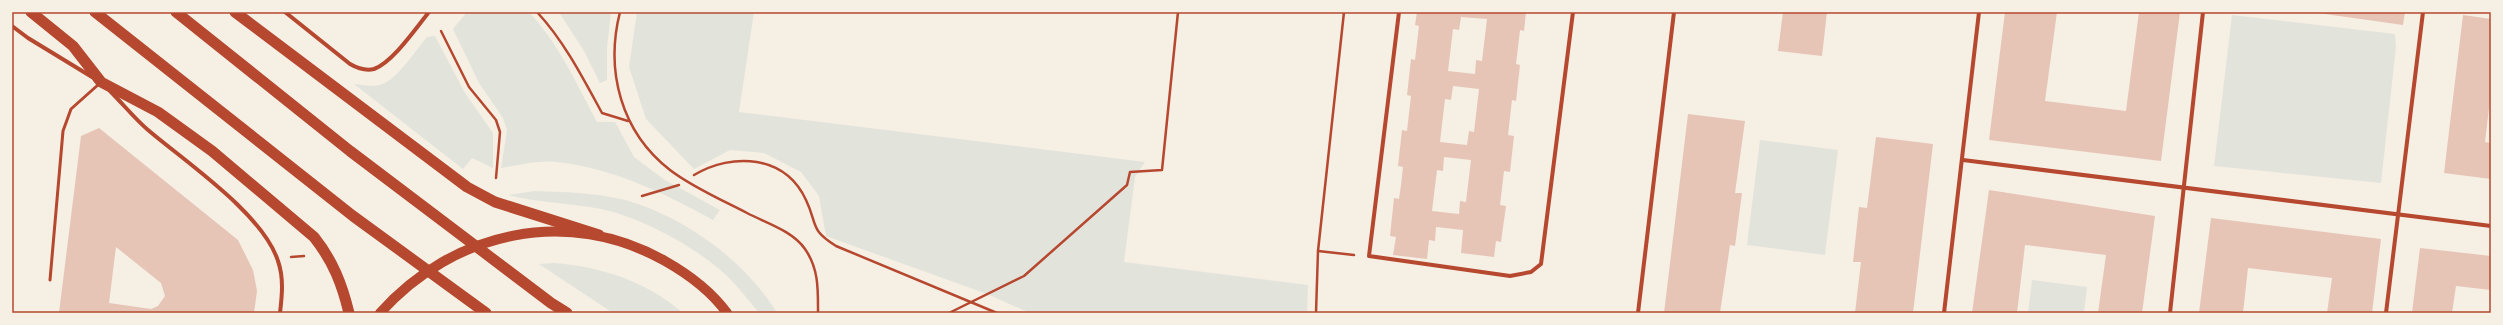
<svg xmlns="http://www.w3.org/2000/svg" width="2503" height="325" viewBox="0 0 2503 325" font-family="Ubuntu,sans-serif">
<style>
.green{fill:#e2e4dc}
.building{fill:#e6c5b7;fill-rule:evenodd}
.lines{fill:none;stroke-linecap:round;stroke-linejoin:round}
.path{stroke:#b5482f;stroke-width:2.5}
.service{stroke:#b5482f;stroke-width:3}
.minor{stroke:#b5482f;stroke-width:4}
.primary{stroke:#b5482f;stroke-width:10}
.trunk{stroke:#b5482f;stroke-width:11}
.neatline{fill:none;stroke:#b5482f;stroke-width:1.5}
</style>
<rect width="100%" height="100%" fill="#f6efe4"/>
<g class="green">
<path d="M467,12H529C558,43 577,84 597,122H615L634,157L665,180L720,210L713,220C664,193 613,168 556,162C539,160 519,165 501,168L507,130L503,118L479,83L453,29Z"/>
<path d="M559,12H611L607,48V80L600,83L584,51Z"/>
<path d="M637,12H754L739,112L1145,162L1135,177L1124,262L1308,285L1307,313H1030L987,294L826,236L819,196L801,172L764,153L730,150L694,169L646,119L629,67Z"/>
<path d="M2232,15L2395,34L2396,47L2381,183L2214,166Z"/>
<path d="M435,36L465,93L493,133V168L472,158L463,169L354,84C364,85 375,88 385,83C400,75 416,50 427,37Z"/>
<path d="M1760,140L1838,150L1825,255L1747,245Z"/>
<path d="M535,191C569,192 609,193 641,205C694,224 748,265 777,313H759C746,297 733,280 718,268C688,243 639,217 601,209C570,203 539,203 508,195Z"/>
<path d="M554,263C603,267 645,281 683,313H613L539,264Z"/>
<path d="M2032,280L2087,287L2084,313H2028Z"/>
</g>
<g class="building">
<path d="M1417,12H1526L1524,31L1520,30L1516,64L1520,65L1516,101L1512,100L1508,135L1514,136L1510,172L1504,171L1500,205L1506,206L1501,242L1496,241L1494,257L1461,253L1463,230L1436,227L1435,241L1429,240L1427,259L1393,255L1396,237L1390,236L1394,198L1399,199L1401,185L1403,167L1398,166L1402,130L1407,131L1411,96L1407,95L1411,59L1415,60L1419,26L1415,25ZM1461,17L1487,19L1482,61L1476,60L1475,74L1448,71L1453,29L1459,30ZM1453,86L1479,89L1474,132L1469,131L1467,145L1440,142L1445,99L1451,100ZM1444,157L1471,160L1466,202L1460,201L1459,214L1432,211L1437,170L1443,171Z"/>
<path d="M1783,12H1827L1822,56L1778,51Z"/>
<path d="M2005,12H2057L2045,101L2126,111L2139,12H2180L2161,161L1989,140Z"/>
<path d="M2311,12H2405L2403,25Z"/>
<path d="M2463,15L2491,19V91L2485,142L2491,143V179L2444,173Z"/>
<path d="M1688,114L1745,121L1735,193H1742L1735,246L1730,245L1720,313H1664Z"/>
<path d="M99,128L238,240L253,270L257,291L254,313H59L81,136ZM116,247L161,283L165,296L158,306L151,309L109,303Z"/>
<path d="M1876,137L1933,144L1913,313H1855L1861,262H1853L1859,207L1867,208Z"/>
<path d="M1989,190L2155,216L2142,313H2098L2106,255L2025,245L2017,313H1972Z"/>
<path d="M2211,218L2381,239L2372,313H2327L2332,278L2248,268L2243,313H2199Z"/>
<path d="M2420,248L2491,256V290L2456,286L2452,313H2412Z"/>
</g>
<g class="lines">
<g class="path">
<path d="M537,12C564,41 583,78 602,113L628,121"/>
<path d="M620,12C605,71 621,132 670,170C692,187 722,200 747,213C766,223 793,231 805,249C819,269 818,290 818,313"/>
<path d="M441,31L469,87L496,120L500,132L496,178"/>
<path d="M694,175C733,152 785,155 806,200C818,225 809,229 836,246L997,313"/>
<path d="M642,196L679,185"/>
<path d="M1318,251L1354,255"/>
<path d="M291,257L304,256"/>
<path d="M949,313L1024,276L1127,185L1130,172L1162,170L1178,12"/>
<path d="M1316,313L1318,251L1344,12"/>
</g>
<path class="service" d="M50,280L63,131L71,109L99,84"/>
<g class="minor">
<path d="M285,12L350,64C357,68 366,71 374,69C393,62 416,28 429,12"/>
<path d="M1399,12L1369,256L1510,276L1531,272L1541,264L1573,12"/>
<path d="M12,26L28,38L92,77"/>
<path d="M110,91C123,104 135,119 148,130C187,163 263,214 278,261C284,278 282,296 280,313"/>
<path d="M1963,160L2491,226"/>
<path d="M1638,313L1674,12"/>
<path d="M1944,313L1979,12"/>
<path d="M2170,313L2203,12"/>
<path d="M2386,313L2423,12"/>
</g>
<path class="primary" d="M380,313C453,231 568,206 665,261C688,274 711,291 727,313"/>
<g class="trunk">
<path d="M31,12L73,46L101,82L158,112L212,151L314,237C333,261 342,284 349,313"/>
<path d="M95,12L353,216L486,313"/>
<path d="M176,12L350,151L551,303L567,313"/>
<path d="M235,12L467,187L495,202L599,235"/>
</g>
</g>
<rect width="2503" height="325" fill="none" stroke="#f6efe4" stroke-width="26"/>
<rect x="13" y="13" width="2477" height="299" class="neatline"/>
</svg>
